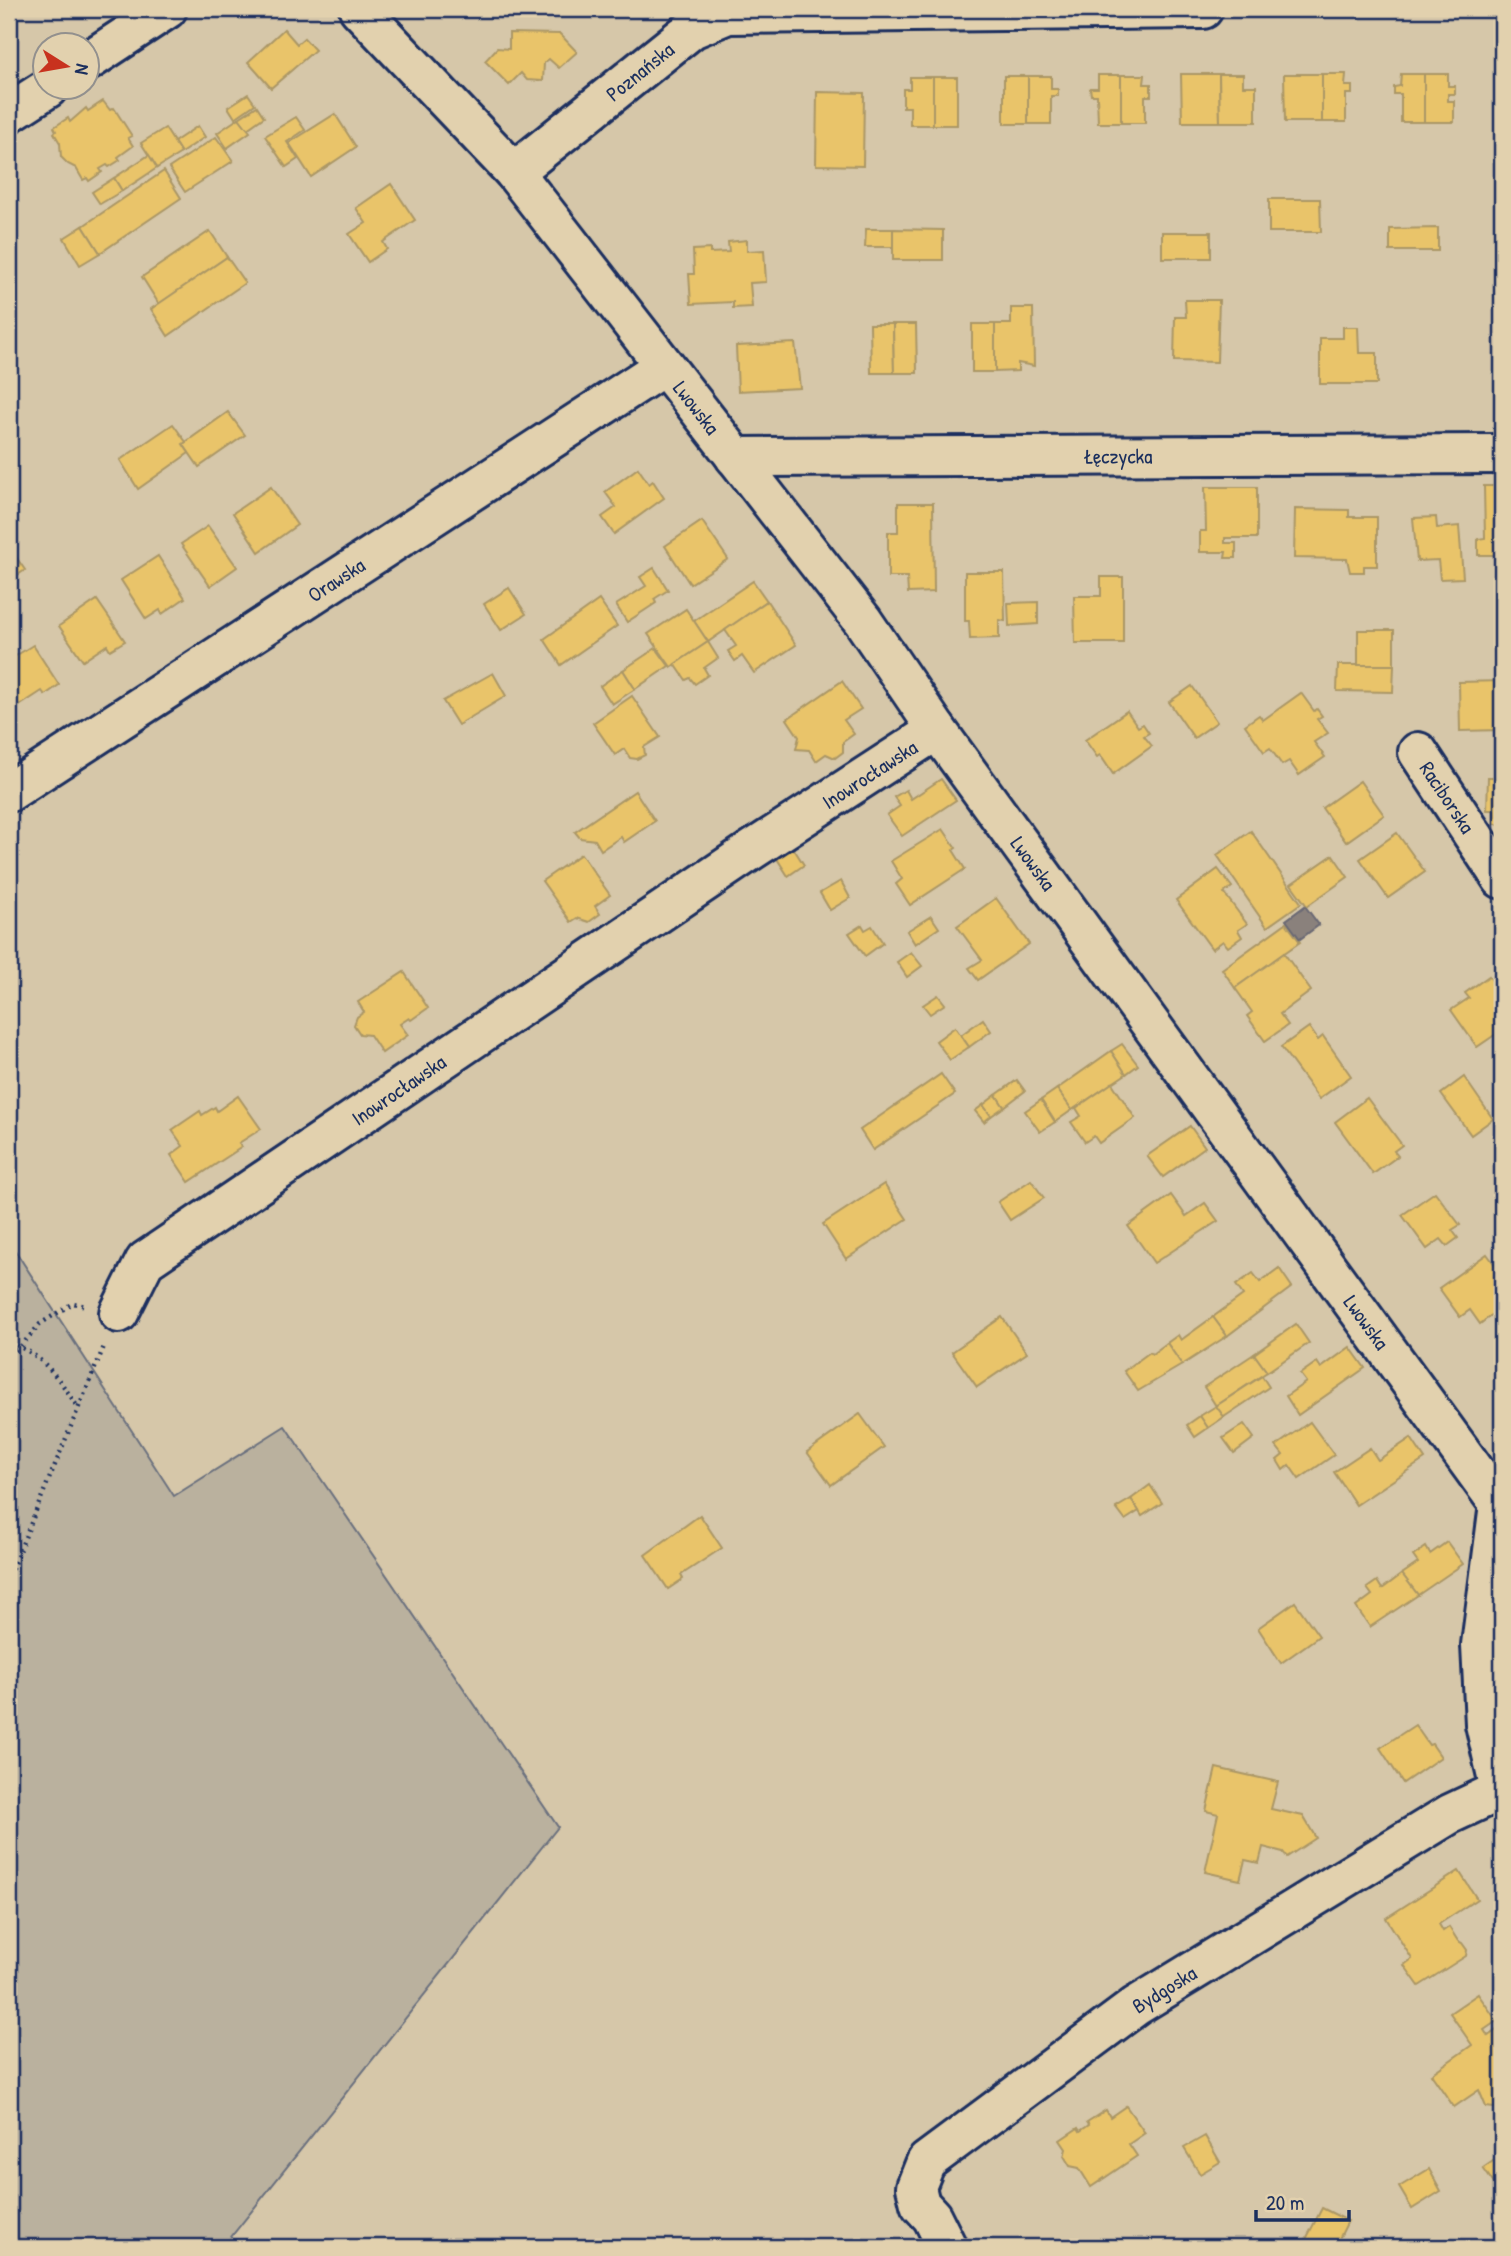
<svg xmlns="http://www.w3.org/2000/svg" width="1511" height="2256" viewBox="0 0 1511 2256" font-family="'Patrick Hand',sans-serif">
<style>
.green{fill:#bab19e;stroke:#6a707e;stroke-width:2}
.homes{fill:#e9c46a;stroke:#ab9766;stroke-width:2}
.industry{fill:#8a817c;stroke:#696873;stroke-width:2}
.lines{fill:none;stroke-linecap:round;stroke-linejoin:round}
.minor-casing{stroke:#1b2f5e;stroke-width:44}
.path{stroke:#1b2f5e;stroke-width:4.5;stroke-dasharray:2 5;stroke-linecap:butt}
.minor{stroke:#e2d1ae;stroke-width:38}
.labels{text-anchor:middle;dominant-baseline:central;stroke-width:7;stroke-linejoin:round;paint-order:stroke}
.street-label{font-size:21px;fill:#1b2f5e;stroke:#e2d1ae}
</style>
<rect width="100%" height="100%" fill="#d6c7a9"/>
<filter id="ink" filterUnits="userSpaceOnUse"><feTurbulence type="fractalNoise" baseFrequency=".0143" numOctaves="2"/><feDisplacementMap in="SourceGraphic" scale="14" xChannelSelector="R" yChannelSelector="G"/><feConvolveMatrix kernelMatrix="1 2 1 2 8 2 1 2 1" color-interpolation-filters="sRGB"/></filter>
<g filter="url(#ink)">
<path class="green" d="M9,1241L174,1496L285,1426L558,1827L223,2247H9Z"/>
<g class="homes">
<path d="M284,29L297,44L304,38L315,50L271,88L248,62Z"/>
<path d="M509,33L560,34L577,52L559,68L549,59L544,63L543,81L527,80L521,73L509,85L485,61L497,48L509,49Z"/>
<path d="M1181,74H1219L1220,122H1182Z"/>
<path d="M1219,74H1243V86H1256V122H1220Z"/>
<path d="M1284,74H1322V122H1285Z"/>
<path d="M1322,74H1346L1345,86H1352V94H1346V122H1322Z"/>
<path d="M1401,74H1424V122H1401V94H1394V87L1400,86Z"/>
<path d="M1424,74H1448V86H1455V94H1448V101H1454V122H1424Z"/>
<path d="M1098,75H1121V123H1098L1097,95H1091L1090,88H1098Z"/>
<path d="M1121,75H1145L1144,84H1151V96H1145V123H1121Z"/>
<rect x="1004" y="76" width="24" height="48"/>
<path d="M1028,76H1051V89H1058V96H1051V124H1028Z"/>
<path d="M910,77H933V125H910V107H903V89H910Z"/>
<rect x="933" y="77" width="24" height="48"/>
<path d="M817,92L864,93L863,166L816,165Z"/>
<path d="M248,94L255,104L235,118L228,107Z"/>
<path d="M103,101L110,110L114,108L132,136L128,138L133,146L118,157L120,160L109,167L107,165L100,169L102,172L89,181L87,178L83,180L76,168L68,164L61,157L60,143L54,133L56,131L54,127L68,118L70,122L86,108L88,111Z"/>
<path d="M257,106L264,117L247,129L239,118Z"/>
<path d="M335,114L356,147L311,177L289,143Z"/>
<path d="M296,117L305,130L287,142L298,159L286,167L265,136Z"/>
<path d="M239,118L250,132L227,148L217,133Z"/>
<path d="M198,126L205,137L181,153L174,142Z"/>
<path d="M165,128L181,153L157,168L141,143Z"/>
<path d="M216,137L233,161L185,192L169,168Z"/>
<path d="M149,155L157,168L122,191L114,178Z"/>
<path d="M164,171L181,198L100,253L83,226Z"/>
<path d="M114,178L122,191L100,204L92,192Z"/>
<path d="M391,184L415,220L383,242L387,249L368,262L349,234L366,223L356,208Z"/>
<path d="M1269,199H1320L1321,232H1269Z"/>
<path d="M83,226L100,253L80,265L64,238Z"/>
<path d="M1438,228V251H1390V229Z"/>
<path d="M866,229H893V247H865Z"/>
<path d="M893,229L943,230V260H893Z"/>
<path d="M210,231L227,257L159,304L142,277Z"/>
<rect x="1162" y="232" width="49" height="26"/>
<path d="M747,240V251L764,250L766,282L750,283L752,307L733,308V302L691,304L689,274H694L693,250L710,249V253L729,252L728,242Z"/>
<path d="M227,257L245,283L168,336L151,309Z"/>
<path d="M1185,300H1219L1217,362L1174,361L1175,317H1186Z"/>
<path d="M1011,308H1033L1034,366L1018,363V371L995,372V324H1011Z"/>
<path d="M870,324H893L894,373H871Z"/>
<path d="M893,324H916L917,373H894Z"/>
<rect x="972" y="324" width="23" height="48"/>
<path d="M1343,327H1358L1359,353H1377V384H1320V338H1343Z"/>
<path d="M795,343L800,388L738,391L736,346Z"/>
<path d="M228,412L245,435L199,467L183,444Z"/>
<path d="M173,424L186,442L183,444L189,453L138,489L120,460Z"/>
<path d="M638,468L649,484L653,481L664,498L614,534L602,517L616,507L605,492Z"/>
<path d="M1484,486H1502V555H1478V539L1485,538Z"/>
<path d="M271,487L297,525L259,552L233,513Z"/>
<path d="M1205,487H1257V538H1225V543H1236V558H1225L1226,552H1200V531H1206Z"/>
<path d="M898,503H933L934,592L908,593L907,577H888V532H898Z"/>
<path d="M1295,509L1349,510V517H1377V566H1364V572H1350L1347,559L1294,558Z"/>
<path d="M1436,517L1437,528L1459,526L1463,578L1440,579L1438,560L1417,561L1413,518Z"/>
<path d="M702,521L728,559L690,584L665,546Z"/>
<path d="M208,526L237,567L210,586L181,544Z"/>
<path d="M9,547L25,570L9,581Z"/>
<path d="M158,556L185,598L162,614L160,610L146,619L121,580Z"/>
<path d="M654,568L668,590L654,599L656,603L627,622L616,605L646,586L640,577Z"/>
<path d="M965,572H1004L1005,621L999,620V638L970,639L969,621H965Z"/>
<path d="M1101,577H1123V643H1075L1074,596H1101Z"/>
<path d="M753,581L767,601L708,642L694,621Z"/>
<path d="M509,588L526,614L501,630L484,604Z"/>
<path d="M97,600L125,641L110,650L107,645L83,661L59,626Z"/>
<path d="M599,600L617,626L561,665L544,639Z"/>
<path d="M767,601L796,645L754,673L742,656L735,661L728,651L736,646L725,630Z"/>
<path d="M1038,602V624L1009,626L1008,603Z"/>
<path d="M686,609L708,642L671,667L648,634Z"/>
<rect x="1358" y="630" width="36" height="35"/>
<path d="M708,642L718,658L704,668L708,675L695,684L690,678L686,680L675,664Z"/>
<path d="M33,645L59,685L45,695L42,691L19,706L9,690V660Z"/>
<path d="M656,648L669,666L635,689L623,670Z"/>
<path d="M1338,665H1394L1393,692L1337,691Z"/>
<path d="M623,670L635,689L612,704L600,686Z"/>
<path d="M493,673L506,696L458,725L443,701Z"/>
<path d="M842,681L861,709L844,720L854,734L843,742V752L835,758L826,754L816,761L809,750L796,749L799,737L787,719Z"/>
<path d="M1502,681V730L1460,731L1459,682Z"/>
<path d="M1192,686L1217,722L1194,738L1169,702Z"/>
<path d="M1301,693L1314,711L1317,709L1322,716L1317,719L1328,733L1314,742L1325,757L1299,775L1289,761L1282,765L1270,748L1264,752L1245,725L1259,715L1263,720Z"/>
<path d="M632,696L660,737L644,747L645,755L637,759L630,758L624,749L615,755L593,723Z"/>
<path d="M1127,711L1138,727L1143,724L1149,733L1144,736L1152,746L1113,774L1100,755L1097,757L1085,740Z"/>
<path d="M1488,777H1502V824H1494V810H1487Z"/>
<path d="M941,779L956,800L902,836L887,815L900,806L894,797L906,790L911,799Z"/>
<path d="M1360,781L1384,815L1346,842L1322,808Z"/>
<path d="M635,791L655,821L624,842L621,837L601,850L595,840L580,838L575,832Z"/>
<path d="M943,829L956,848L953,850L965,869L910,905L896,884L902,879L891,861Z"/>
<path d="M1251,831L1301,903L1267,927L1217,855Z"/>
<path d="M1397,833L1425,872L1388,898L1360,859Z"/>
<path d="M792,846L804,865L788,876L776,857Z"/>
<path d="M581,854L610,895L595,906L600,914L589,922L577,918L571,922L542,881Z"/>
<path d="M1333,855L1348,877L1307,906L1291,884Z"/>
<path d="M1218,869L1232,887L1224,893L1247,924L1238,930L1242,937L1228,947L1223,941L1212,949L1176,900Z"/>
<path d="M841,881L850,898L830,910L820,893Z"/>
<path d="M996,898L1029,944L978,980L969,968L982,960L957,926Z"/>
<path d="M931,916L939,928L915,944L907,931Z"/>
<path d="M1286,923L1300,942L1235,988L1222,969Z"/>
<path d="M862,925L865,930L872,926L883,943L865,956L849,933Z"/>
<path d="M911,952L922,966L907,977L897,962Z"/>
<path d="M1284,953L1311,991L1280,1014L1288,1025L1265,1041L1247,1016L1252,1012L1235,988Z"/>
<path d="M404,972L428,1008L411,1020L409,1018L400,1024L408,1035L382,1053L370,1035L360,1034L354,1025L357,1017L364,1012L358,1002Z"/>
<path d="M1489,976L1502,994V1030L1477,1047L1451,1010L1469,998L1465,993Z"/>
<path d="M938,995L945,1004L930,1014L923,1005Z"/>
<path d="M983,1019L991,1031L969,1047L961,1035Z"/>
<path d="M955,1027L969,1047L950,1060L936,1041Z"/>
<path d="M1309,1027L1318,1040L1323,1036L1351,1076L1319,1099L1281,1047Z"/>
<path d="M1122,1044L1138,1065L1126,1074L1111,1051Z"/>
<path d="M1111,1051L1126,1074L1072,1110L1057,1089Z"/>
<path d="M941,1074L955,1094L873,1150L860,1130Z"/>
<path d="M1464,1077L1493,1119L1471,1135L1441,1094Z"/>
<path d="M1017,1080L1025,1091L1004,1107L996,1095Z"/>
<path d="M1112,1083L1135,1118L1099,1143L1094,1136L1085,1142L1071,1122L1081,1116L1076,1108Z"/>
<path d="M1057,1089L1072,1110L1055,1122L1041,1100Z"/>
<path d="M996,1095L1004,1107L991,1116L983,1105Z"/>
<path d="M238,1096L261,1129L239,1143L242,1147L189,1182L171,1155L183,1146L172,1130L200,1111L202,1115L215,1107L217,1111Z"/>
<path d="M1367,1098L1402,1145L1394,1151L1398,1156L1373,1174L1335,1122Z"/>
<path d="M1041,1100L1055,1122L1040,1132L1025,1111Z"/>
<path d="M983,1105L991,1116L984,1122L975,1111Z"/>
<path d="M1190,1126L1205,1147L1163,1177L1147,1156Z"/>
<path d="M1031,1180L1044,1198L1010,1220L998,1202Z"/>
<path d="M884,1184L907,1219L846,1259L823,1224Z"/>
<path d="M1435,1192L1460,1225L1452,1230L1458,1238L1447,1246L1441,1239L1427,1249L1402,1215Z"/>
<path d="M1171,1195L1186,1216L1205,1203L1218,1221L1154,1263L1128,1226Z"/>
<path d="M1487,1254L1502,1274V1307L1480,1324L1470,1310L1460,1317L1439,1288Z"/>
<path d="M1279,1268L1292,1287L1227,1336L1213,1317L1243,1295L1236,1285L1253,1273L1260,1282Z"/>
<path d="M1002,1317L1027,1353L977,1387L952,1352Z"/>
<path d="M1213,1317L1227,1336L1182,1365L1167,1343L1178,1335L1181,1340Z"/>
<path d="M1296,1324L1309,1343L1267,1372L1254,1354Z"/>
<path d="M1167,1343L1182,1365L1138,1391L1124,1371L1150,1352L1152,1354Z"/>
<path d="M1350,1347L1365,1368L1298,1415L1286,1396L1306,1382L1300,1374L1317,1362L1321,1368Z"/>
<path d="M1254,1354L1267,1372L1216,1406L1204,1387Z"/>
<path d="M1262,1376L1269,1387L1224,1417L1216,1406Z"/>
<path d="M1216,1406L1224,1417L1208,1428L1200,1416Z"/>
<path d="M860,1414L884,1447L831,1485L807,1452Z"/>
<path d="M1200,1416L1208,1428L1195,1437L1187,1425Z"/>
<path d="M1310,1422L1334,1455L1299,1479L1289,1465L1283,1470L1277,1460L1283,1455L1276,1446Z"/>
<path d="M1244,1424L1254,1438L1234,1453L1223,1438Z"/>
<path d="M1411,1438L1425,1459L1356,1505L1334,1472L1370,1448L1378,1460Z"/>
<path d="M1150,1485L1162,1503L1142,1516L1131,1499Z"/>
<path d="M1131,1499L1139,1511L1125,1520L1116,1508Z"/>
<path d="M700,1515L722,1548L681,1575L683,1579L668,1589L645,1555Z"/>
<path d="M1447,1542L1463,1564L1418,1595L1402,1574L1418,1563L1413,1556L1426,1547L1430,1554Z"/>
<path d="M1402,1574L1418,1595L1370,1627L1356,1607L1372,1595L1367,1588L1377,1581L1382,1589Z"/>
<path d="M1295,1602L1319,1636L1281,1663L1258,1628Z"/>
<path d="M1415,1725L1429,1745L1432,1744L1441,1757L1403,1783L1380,1748Z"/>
<path d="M1216,1768L1278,1782L1271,1809L1303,1816L1316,1838L1287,1857L1283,1852L1263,1847L1259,1863L1245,1860L1240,1880L1205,1872L1218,1814L1206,1811Z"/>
<path d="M1459,1871L1477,1899L1439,1924L1443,1931L1449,1927L1458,1941L1462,1943L1467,1950L1466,1956L1419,1986L1404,1965L1412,1959L1386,1918Z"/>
<path d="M1478,1994L1497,2021L1484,2030L1488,2036L1502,2026V2094L1498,2097L1497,2105L1494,2108L1486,2107L1479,2090L1454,2107L1431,2074L1472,2045L1450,2013Z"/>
<path d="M1126,2106L1145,2133L1129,2144L1137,2156L1091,2187L1079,2168L1070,2166L1064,2156L1066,2149L1060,2140L1078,2128L1080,2131L1089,2125L1087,2122L1106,2110L1110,2117Z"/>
<path d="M1205,2136L1220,2162L1200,2174L1184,2148Z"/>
<path d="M1502,2155V2195L1483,2168Z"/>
<path d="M1429,2169L1441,2191L1412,2209L1399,2187Z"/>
<path d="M1322,2208L1348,2221L1335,2247H1302Z"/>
</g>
<path class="industry" d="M1305,906L1319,925L1300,939L1286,920Z"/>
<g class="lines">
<g class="minor-casing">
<g id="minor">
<path id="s1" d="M359,9L514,172L863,621L937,730L1499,1504L1481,1645L1485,1724L1502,1798"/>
<path d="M88,61L167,9"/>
<path d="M9,113L48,88"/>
<path id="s2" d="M514,172L692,29L728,14L1203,9"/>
<path id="s3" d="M735,457L1502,454"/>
<path id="s4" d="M1418,752L1502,879"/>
<path id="s5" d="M9,792L664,366"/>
<path id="s6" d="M119,1313L145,1261L752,850L937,730"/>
<path id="s7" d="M947,2247L932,2217L920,2204L916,2187L926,2162L1136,2006L1450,1814L1499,1791"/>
</g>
</g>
<g class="path">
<path d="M9,1343C41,1352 60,1380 77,1406"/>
<path d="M9,1354L21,1346L40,1324L73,1303L86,1306"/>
<path d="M9,1576L105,1344"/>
</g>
<use href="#minor" class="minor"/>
</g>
</g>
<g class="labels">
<g class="street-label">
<text stroke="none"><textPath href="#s2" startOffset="161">Poznańska</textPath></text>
<text stroke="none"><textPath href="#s1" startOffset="523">Lwowska</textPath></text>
<text stroke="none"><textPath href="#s3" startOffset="383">Łęczycka</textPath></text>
<text stroke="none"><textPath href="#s5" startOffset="390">Orawska</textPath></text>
<text stroke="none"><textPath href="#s6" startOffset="931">Inowrocławska</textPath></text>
<text stroke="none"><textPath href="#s4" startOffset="54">Raciborska</textPath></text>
<text stroke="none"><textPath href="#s1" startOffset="1090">Lwowska</textPath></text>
<text stroke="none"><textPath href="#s6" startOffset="364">Inowrocławska</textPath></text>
<text stroke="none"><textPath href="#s1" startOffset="1657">Lwowska</textPath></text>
<text stroke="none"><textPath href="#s7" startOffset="390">Bydgoska</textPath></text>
</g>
</g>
<rect width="1511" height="2256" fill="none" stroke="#e2d1ae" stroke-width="35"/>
<rect x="18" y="18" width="1476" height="2221" fill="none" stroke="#1b2f5e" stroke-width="2.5" filter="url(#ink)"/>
<g transform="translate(66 66) rotate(101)"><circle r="33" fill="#e2d1ae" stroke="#92908e" stroke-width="2"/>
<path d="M0-5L12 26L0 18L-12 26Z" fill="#c8321e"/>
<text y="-10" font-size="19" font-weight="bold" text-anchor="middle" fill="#1b2f5e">N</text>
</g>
<path d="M1256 2210v10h93v-10" fill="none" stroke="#1b2f5e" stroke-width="3.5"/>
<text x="1266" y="2210" font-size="21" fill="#1b2f5e" stroke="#e2d1ae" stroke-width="5" paint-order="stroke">20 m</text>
</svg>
